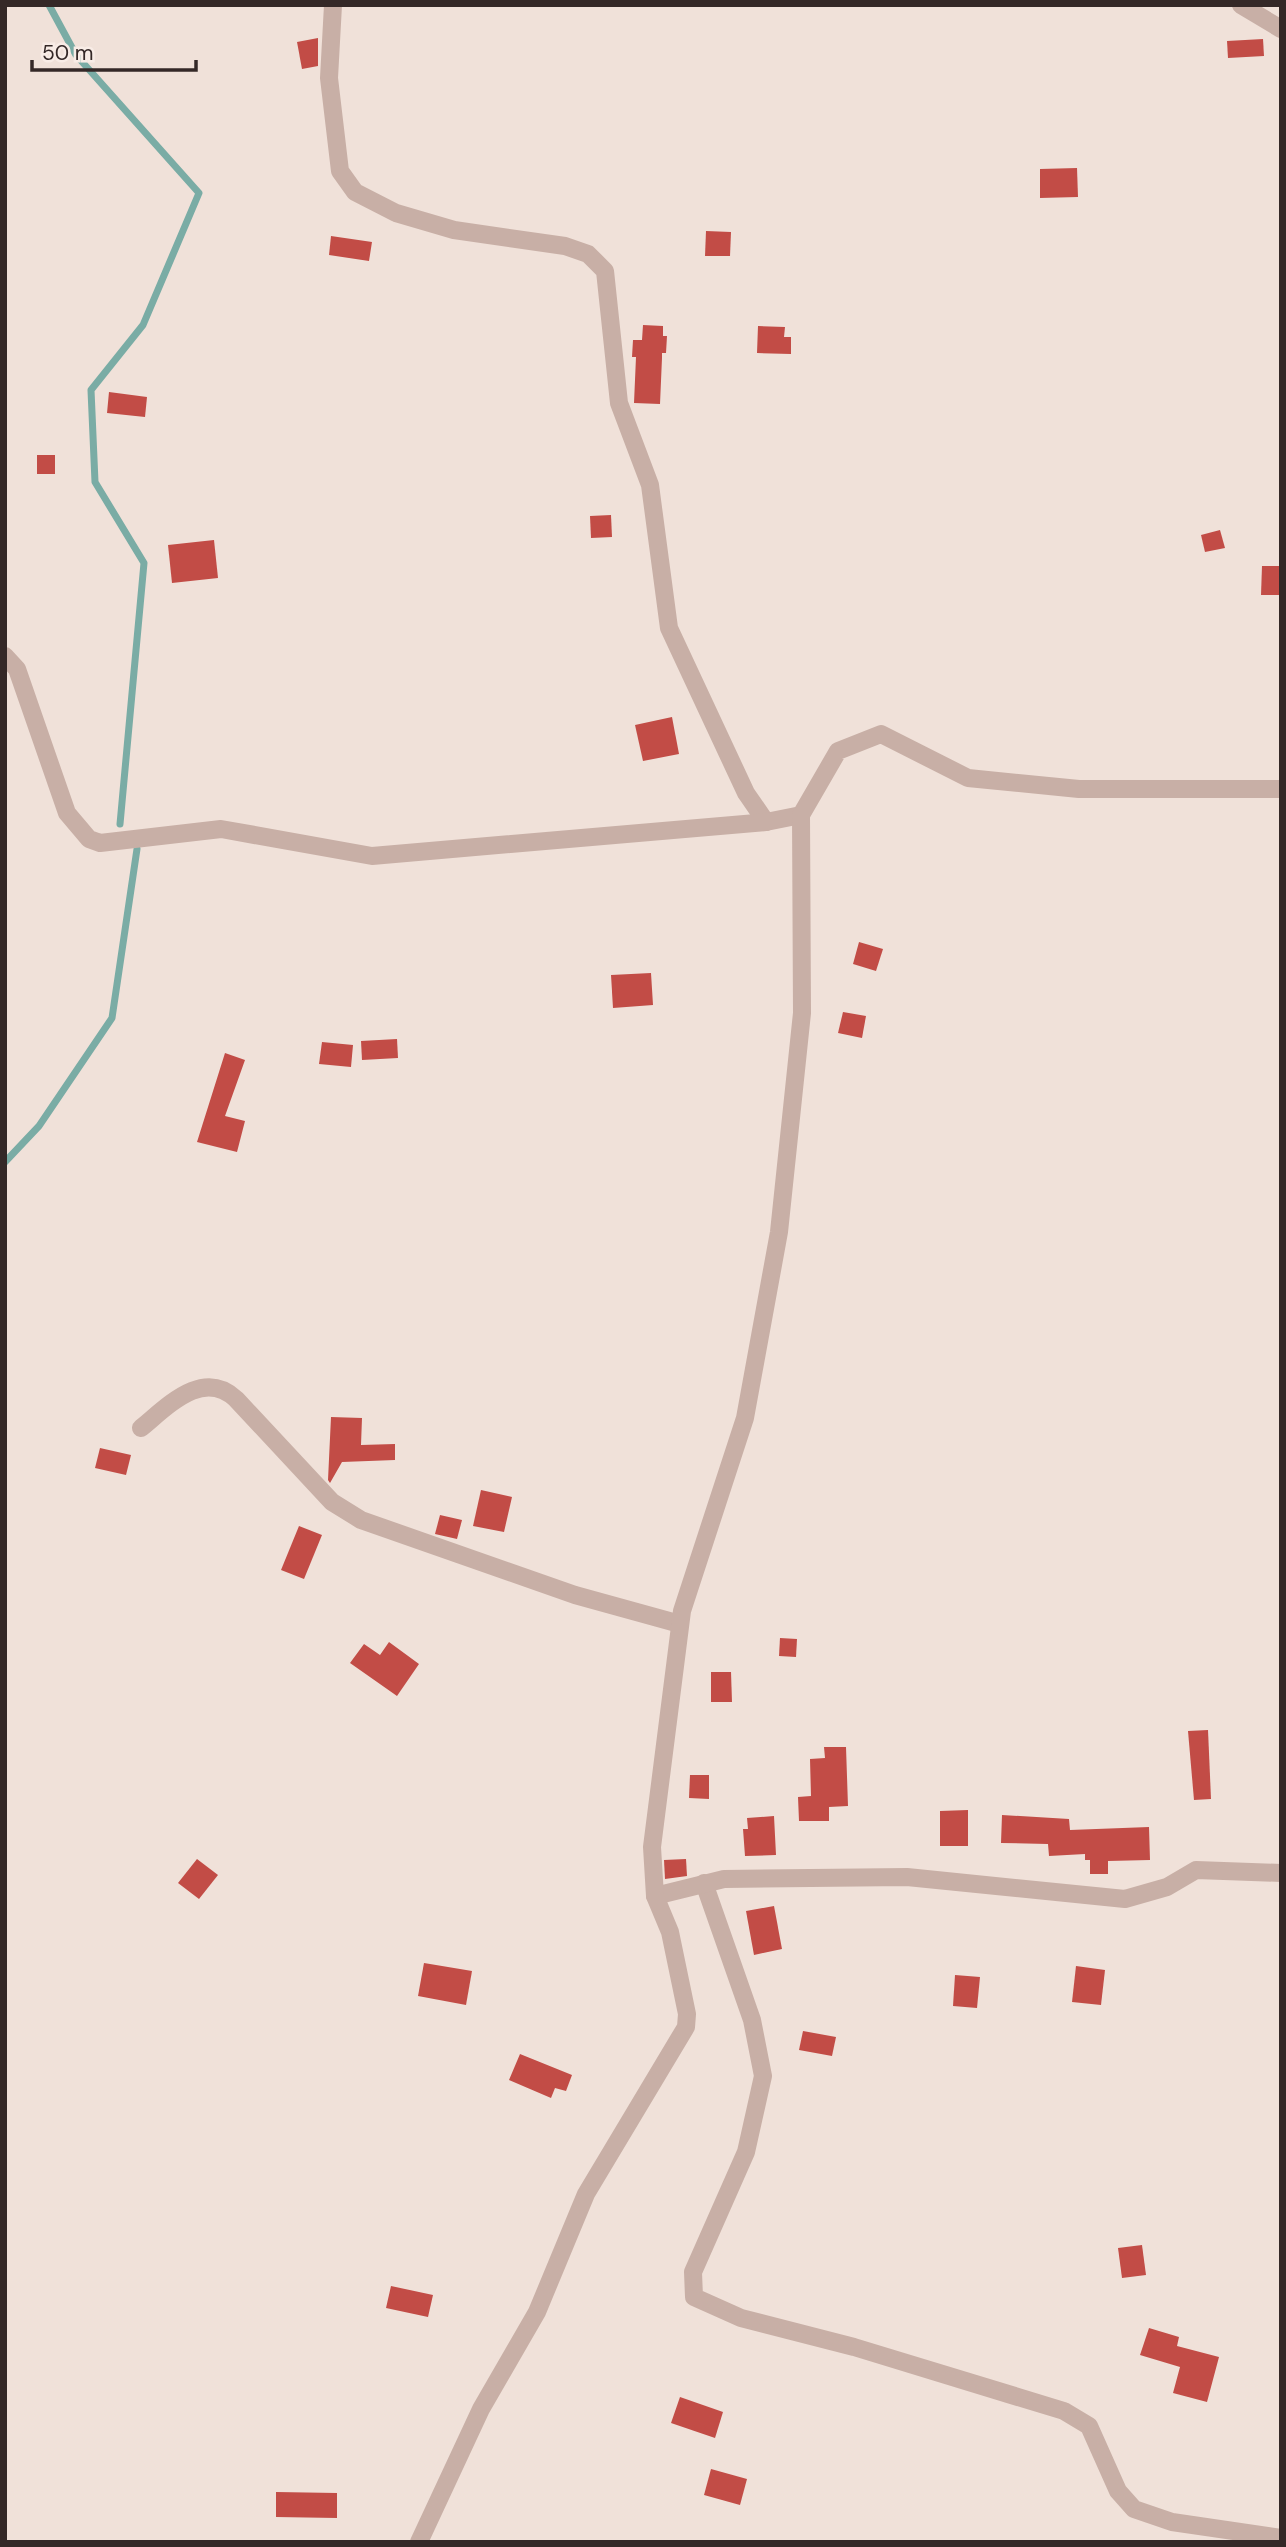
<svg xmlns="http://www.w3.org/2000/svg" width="1286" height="2547" viewBox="0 0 1286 2547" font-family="'DM Sans',sans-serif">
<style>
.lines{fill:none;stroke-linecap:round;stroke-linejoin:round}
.stream{stroke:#7aaca5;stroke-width:7}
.building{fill:#c24c46}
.minor{stroke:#c8afa6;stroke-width:18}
.tertiary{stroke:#c8afa6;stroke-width:18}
</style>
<rect width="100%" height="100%" fill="#f0e1d9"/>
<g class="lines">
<g class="stream">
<path d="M49,5L76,55L199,193L143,325L91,390L95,482L144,563L120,824"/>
<path d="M5,1162L39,1126L112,1018L137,849"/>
</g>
</g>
<g class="building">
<path d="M318,38V66L302,69L297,42Z"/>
<path d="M1263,39L1264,56L1228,58L1227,41Z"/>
<path d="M1077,168L1078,197L1040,198V169Z"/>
<path d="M706,231L731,232L730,256H705Z"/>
<path d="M331,236L372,242L369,261L329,255Z"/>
<path d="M643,325L663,326V336H667L666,353H662V358L660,404L634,403L636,357H632L633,340H642Z"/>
<path d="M758,326L785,327L784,337H791V354L757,353Z"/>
<path d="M109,392L147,397L145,417L107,413Z"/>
<rect x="37" y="455" width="18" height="19"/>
<path d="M611,515L612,537L591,538L590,516Z"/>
<path d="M1220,530L1225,548L1205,552L1201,535Z"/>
<path d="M214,540L218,578L172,583L168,545Z"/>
<path d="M1262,566H1281L1279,595H1261Z"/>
<path d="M672,717L679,754L643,761L635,725Z"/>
<path d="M859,942L883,949L876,971L853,964Z"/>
<path d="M651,973L653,1005L613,1008L611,975Z"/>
<path d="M843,1012L866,1016L862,1038L838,1033Z"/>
<path d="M397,1039L398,1058L362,1060L361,1041Z"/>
<path d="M322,1042L353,1045L351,1067L319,1064Z"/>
<path d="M225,1053L245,1060L225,1116L245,1121L237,1152L197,1142Z"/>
<path d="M331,1417L362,1418L361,1445L395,1444V1460L342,1462L330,1483L328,1480Z"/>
<path d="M100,1448L131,1455L126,1475L95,1468Z"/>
<path d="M481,1490L512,1497L504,1532L473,1526Z"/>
<path d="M440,1515L462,1520L457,1539L435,1534Z"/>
<path d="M299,1526L322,1535L304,1579L281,1570Z"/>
<path d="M780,1638L797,1639L796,1657L779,1656Z"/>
<path d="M389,1642L419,1664L397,1696L350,1663L364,1644L380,1655Z"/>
<path d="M711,1672H731L732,1702H711Z"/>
<path d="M1208,1730L1211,1799L1194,1800L1188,1731Z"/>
<path d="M824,1747H846L848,1806L829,1807V1821H799L798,1797L811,1796L810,1759L825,1758Z"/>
<path d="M690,1775H709V1799L689,1798Z"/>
<path d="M968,1810V1846H940V1811Z"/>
<path d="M1002,1815L1069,1819L1070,1830L1149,1827L1150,1860L1108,1861V1874H1090V1860H1085V1854L1049,1856L1048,1844L1001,1843Z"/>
<path d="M774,1816L776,1855L745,1856L743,1829H748L747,1818Z"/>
<path d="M197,1859L218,1875L199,1899L178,1883Z"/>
<path d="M686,1859L687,1876L665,1879L664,1860Z"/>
<path d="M774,1906L782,1949L754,1955L746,1911Z"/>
<path d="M424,1963L472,1971L466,2005L418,1996Z"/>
<path d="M1076,1966L1105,1970L1101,2005L1072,2002Z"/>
<path d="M955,1975L980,1977L977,2008L953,2006Z"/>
<path d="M803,2031L836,2037L832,2056L799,2050Z"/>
<path d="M520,2054L572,2075L566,2091L555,2088L551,2098L509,2080Z"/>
<path d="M1142,2245L1146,2275L1122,2278L1118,2248Z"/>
<path d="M391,2286L433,2295L428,2317L386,2308Z"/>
<path d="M1149,2328L1179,2337L1177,2346L1219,2357L1207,2402L1173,2393L1180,2367L1140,2355Z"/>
<path d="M680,2397L723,2412L715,2438L671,2423Z"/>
<path d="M711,2469L747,2479L740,2505L704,2495Z"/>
<path d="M276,2492L337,2493V2518L276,2517Z"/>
</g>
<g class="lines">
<g class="minor">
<path d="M333,5L329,78L340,171L355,192L396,213L454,230L565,246L588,254L605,271L619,403L650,485L669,628L746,793L766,822"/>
<path d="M1241,5L1281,29"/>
<path d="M5,656L17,669L67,813L89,839L100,843L221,829L372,856L766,822L801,815"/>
<path d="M141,1428C168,1406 203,1368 236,1399L332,1502L361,1520L575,1595L680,1624"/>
<path d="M704,1883L752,2020L763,2076L746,2152L693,2272L694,2297L741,2318L854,2347L1064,2411L1089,2426L1118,2491L1134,2509L1172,2522L1281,2538"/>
<path d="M655,1896L724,1879L907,1877L1125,1899L1167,1887L1196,1870L1281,1873"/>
</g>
<path class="tertiary" d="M419,2542L481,2409L537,2312L586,2194L686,2027L687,2014L670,1932L655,1896L652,1847L682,1611L745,1418L779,1232L802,1013L801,815L838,751L881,734L968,778L1079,789H1281"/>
</g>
<rect width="1286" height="2547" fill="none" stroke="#342827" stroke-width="14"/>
<path d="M32 60v10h164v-10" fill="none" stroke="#342827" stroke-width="3.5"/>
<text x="42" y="60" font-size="21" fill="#342827" stroke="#f8ece6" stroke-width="5" paint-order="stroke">50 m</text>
</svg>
